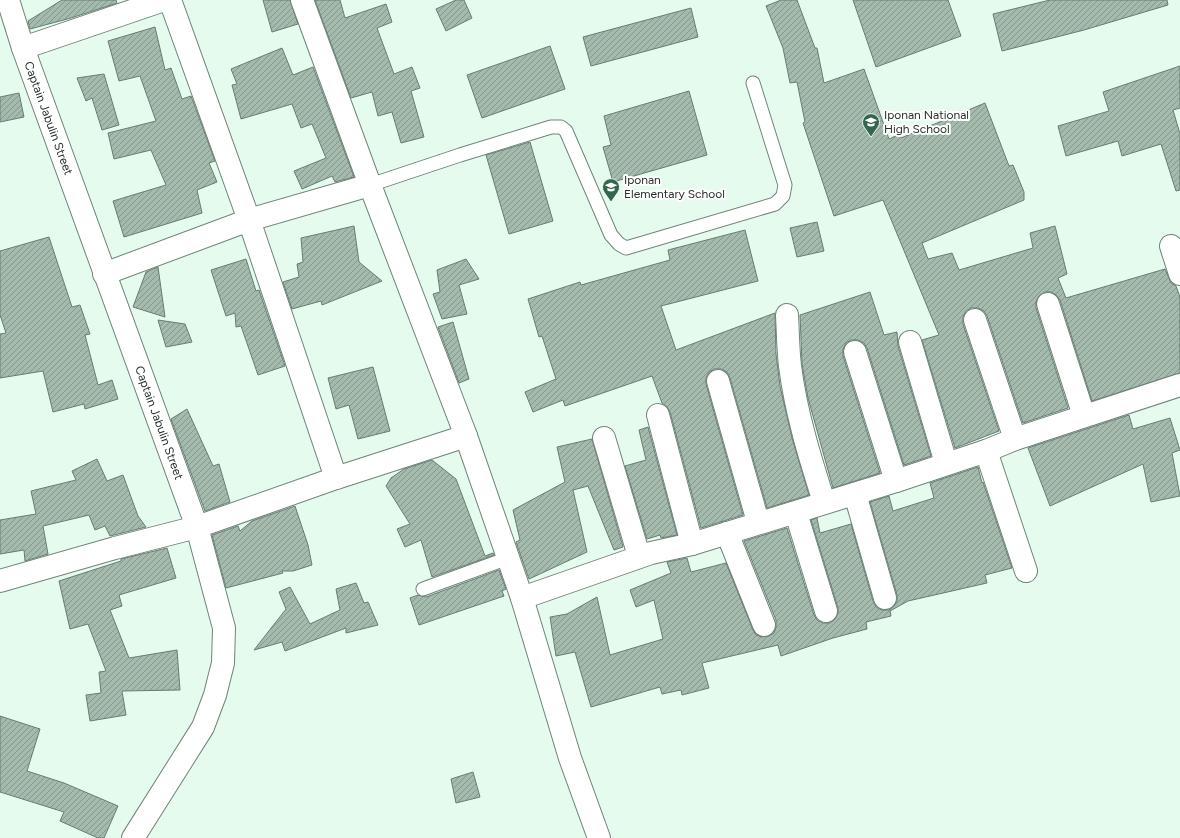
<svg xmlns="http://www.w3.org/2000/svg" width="1180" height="838" viewBox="0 0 1180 838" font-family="Figtree,sans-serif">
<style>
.building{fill:url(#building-hatch);stroke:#687d71}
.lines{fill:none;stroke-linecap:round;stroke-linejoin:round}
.lane-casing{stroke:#6f8478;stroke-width:15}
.street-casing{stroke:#6f8478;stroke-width:24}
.secondary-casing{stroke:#6f8478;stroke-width:24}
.lane{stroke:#fff;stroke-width:13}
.street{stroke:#fff;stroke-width:22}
.secondary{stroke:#fff;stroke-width:22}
.labels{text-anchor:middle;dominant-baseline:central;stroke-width:4;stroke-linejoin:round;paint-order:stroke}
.poi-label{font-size:12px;fill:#27302b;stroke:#fff;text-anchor:start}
.street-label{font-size:12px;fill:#27302b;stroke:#fff}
</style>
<defs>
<pattern id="building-hatch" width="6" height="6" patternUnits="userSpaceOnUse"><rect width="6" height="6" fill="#a4baad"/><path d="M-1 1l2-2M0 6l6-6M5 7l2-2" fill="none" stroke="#86988d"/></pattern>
</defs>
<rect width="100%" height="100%" fill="#e4fbee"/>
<g class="building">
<path d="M62,0H116L117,3L71,18L30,29L28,21Z"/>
<path d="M263,0H290L298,24L272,32Z"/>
<path d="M315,0H340L345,18L386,4L392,22L377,28L394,74L412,67L420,88L411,91L424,137L401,143L392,112L378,116L372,92L351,98Z"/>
<path d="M456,0H464L472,18L446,31L436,9Z"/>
<path d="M781,0H797L815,48H817L824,83L864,69L889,139L900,134L901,138L985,103L1009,166L1013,165L1024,192V200L922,243L928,259L952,253L959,270L1033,248L1030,233L1055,226L1067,274L1058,278L1066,298L1165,269L1171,283L1176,286L1180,297V373L1092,401L1060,300L1056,295L1051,292H1045L1039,296L1036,302V308L1068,408L1023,423L987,316L984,311L978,308H971L966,311L963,317V324L999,431L955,448L922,340L939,335L883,200L834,216L803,123L805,122L797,82L790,83L783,48L766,6Z"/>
<path d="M853,0H948L961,36L876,67Z"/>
<path d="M1050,0H1167L1168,5L1084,30L1002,51L993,14Z"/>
<path d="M691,8L698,37L591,66L583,37Z"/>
<path d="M155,27L165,70L171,68L182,99L191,96L215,161L209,163L217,182L197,190L202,213L124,237L113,201L166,185L151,150L114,159L108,133L156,121L140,76L119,81L108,41Z"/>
<path d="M550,46L565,89L482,118L467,75Z"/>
<path d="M282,48L293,75L313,67L354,177L335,182L332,176L302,189L294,171L326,158L312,124L301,128L292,104L241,119L232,85L237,84L231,69Z"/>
<path d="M1180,66V108L1173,110L1180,134V190L1176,191L1161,144L1122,156L1118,141L1066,156L1058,126L1109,111L1103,92Z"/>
<path d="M104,74L119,125L102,130L92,98L86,101L77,78Z"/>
<path d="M689,91L707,155L613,182L603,147L611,145L604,116Z"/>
<path d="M19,93L24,117L0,122V97Z"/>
<path d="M530,142L553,221L509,234L486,155Z"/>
<path d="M817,222L824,251L797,257L790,228Z"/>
<path d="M354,226L359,262L382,281L322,305L321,301L292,309L283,282L299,277L297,264L303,262L301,238Z"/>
<path d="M745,230L758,281L661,306L676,350L775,313L776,354L780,386L792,438L809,495L767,508L730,378L727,372L721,369H714L709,372L706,378V384L743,515L701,528L670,412L667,407L662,403L652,376L565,406L563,400L533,412L525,392L556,379L542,336L539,337L528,299L580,282L581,285L670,260L668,250Z"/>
<path d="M49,237L72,307L80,305L90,334L85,335L98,385L112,380L118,399L85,409L84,404L53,412L43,371L0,378V334L6,333L0,315V251Z"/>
<path d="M246,259L256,291L259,290L285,366L258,375L241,326L236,327L235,313L226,316L211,270Z"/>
<path d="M466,259L479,279L459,285L467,314L442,319L433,294L440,292L437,270Z"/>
<path d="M158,267L165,317L133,307L146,272Z"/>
<path d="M870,292L884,335L897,332L898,346L931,456L904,465L867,348L864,343L858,340H851L846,343L843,349V356L880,473L833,488L808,398L802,364L800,315Z"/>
<path d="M158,320L185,324L192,342L166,347Z"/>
<path d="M453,322L469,379L459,383L438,327Z"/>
<path d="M373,367L390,431L358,439L349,405L336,409L328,378Z"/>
<path d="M187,409L213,466L219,464L230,502L205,511L171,419Z"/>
<path d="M1129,415L1133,429L1170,418L1180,450L1172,453L1180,496L1151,502L1143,464L1050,506L1028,448Z"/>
<path d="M648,427L677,535L661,538L660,535L647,539L625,466L646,460L639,430Z"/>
<path d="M592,439L623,547L614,550L588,486L573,490L587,552L529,579L516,542L520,540L513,510L565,482L557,447Z"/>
<path d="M97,459L107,481L123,475L138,516L146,527L110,536L105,526L95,530L89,515L43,526L48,554L25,561L24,550L0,554V520L36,514L31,491L76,480L72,471Z"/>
<path d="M432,460L456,479L485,556L493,553L494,555L432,577L421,540L405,547L397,529L410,524L386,486L391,478L404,469Z"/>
<path d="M978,467L982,483L983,482L1012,568L985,575L987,583L908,601L890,611L891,616L866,622L867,629L833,638L781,656L778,645L702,663L709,688L682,695L681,690L662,694L660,687L591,707L575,652L556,656L550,617L567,614L597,597L610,655L663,639L654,600L636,607L630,590L671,573L667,562L687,558L691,572L726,563L753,630L756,635L762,637L769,636L774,633L776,627V620L744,541L787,528L814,615L817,620L823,623H830L835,619L838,613V608L811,520L817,518L820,533L851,524L873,601L876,607L882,610H889L894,606L897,601V595L870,502L889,496L893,511L934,498L930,483Z"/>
<path d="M295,506L308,545L312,565L293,571H282L283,573L226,588L212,535L238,526L240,531L252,521Z"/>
<path d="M167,548L176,578L119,595L122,606L110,610L129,658L177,650L180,690L122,691L126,715L90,721L86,695L101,693L99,672L106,671L88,624L70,629L59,581L121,561V559Z"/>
<path d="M499,570L506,589L502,591L504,596L419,625L410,598L418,595L426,597Z"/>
<path d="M356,583L364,603L368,602L378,625L346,633V628L285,651L282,642L254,650L286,609L279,592L290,587L310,624L340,610L336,589Z"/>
<path d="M0,716L40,729L27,771L64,783L118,806L104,838H98L60,821L64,812L0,792Z"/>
<path d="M473,772L480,797L456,803L451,779Z"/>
</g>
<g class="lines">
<g class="lane-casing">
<g id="lane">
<path d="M370,185L460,155L551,127H561L566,131L611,235L619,244L626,248L775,204L783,196L785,185L753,83"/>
<path d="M423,589L508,558"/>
</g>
</g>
<g class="street-casing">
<g id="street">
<path d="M170,0L249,220L336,478"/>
<path d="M302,0L370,185L466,436L522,598L570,758L599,838"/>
<path d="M23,48L164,0"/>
<path d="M1171,246L1180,274"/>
<path d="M104,274L249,220L370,185"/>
<path d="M1048,304L1084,416"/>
<path d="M787,315C788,332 788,349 790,366C796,413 810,458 824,502"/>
<path d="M975,320L1015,439"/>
<path d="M910,342L946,463"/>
<path d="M855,352L896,481"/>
<path d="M718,381L758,522"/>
<path d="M658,415L692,544"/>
<path d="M604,438L639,556"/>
<path d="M986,451L1026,571"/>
<path d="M855,494L885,598"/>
<path d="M796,513L826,611"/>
<path d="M727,533L764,625"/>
<path d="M0,581L115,548L197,527L336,478L466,436"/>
<path d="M522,598L651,553L692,544L896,481L986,451L1015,439L1180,385"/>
</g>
</g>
<g class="secondary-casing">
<g id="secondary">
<path id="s1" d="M8,0L23,48L197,527L224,628L223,663L215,695L203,727L133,838"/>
</g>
</g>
<use href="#lane" class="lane"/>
<use href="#street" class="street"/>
<use href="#secondary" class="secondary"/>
</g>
<defs>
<g id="school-pin" transform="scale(0.9)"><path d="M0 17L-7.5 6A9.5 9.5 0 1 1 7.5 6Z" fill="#32674d" stroke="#fff"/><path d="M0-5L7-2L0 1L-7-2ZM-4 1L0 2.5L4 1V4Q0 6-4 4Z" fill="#fff"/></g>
</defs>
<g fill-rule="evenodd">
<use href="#school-pin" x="871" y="122"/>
<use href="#school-pin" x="611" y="187"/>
</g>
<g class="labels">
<g class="poi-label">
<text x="884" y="115">Iponan National<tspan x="884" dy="14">High School</tspan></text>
<text x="624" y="180">Iponan<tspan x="624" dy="14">Elementary School</tspan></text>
</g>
<g class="street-label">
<text stroke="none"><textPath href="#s1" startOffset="125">Captain Jabulin Street</textPath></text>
<text stroke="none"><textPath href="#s1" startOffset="449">Captain Jabulin Street</textPath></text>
</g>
</g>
</svg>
